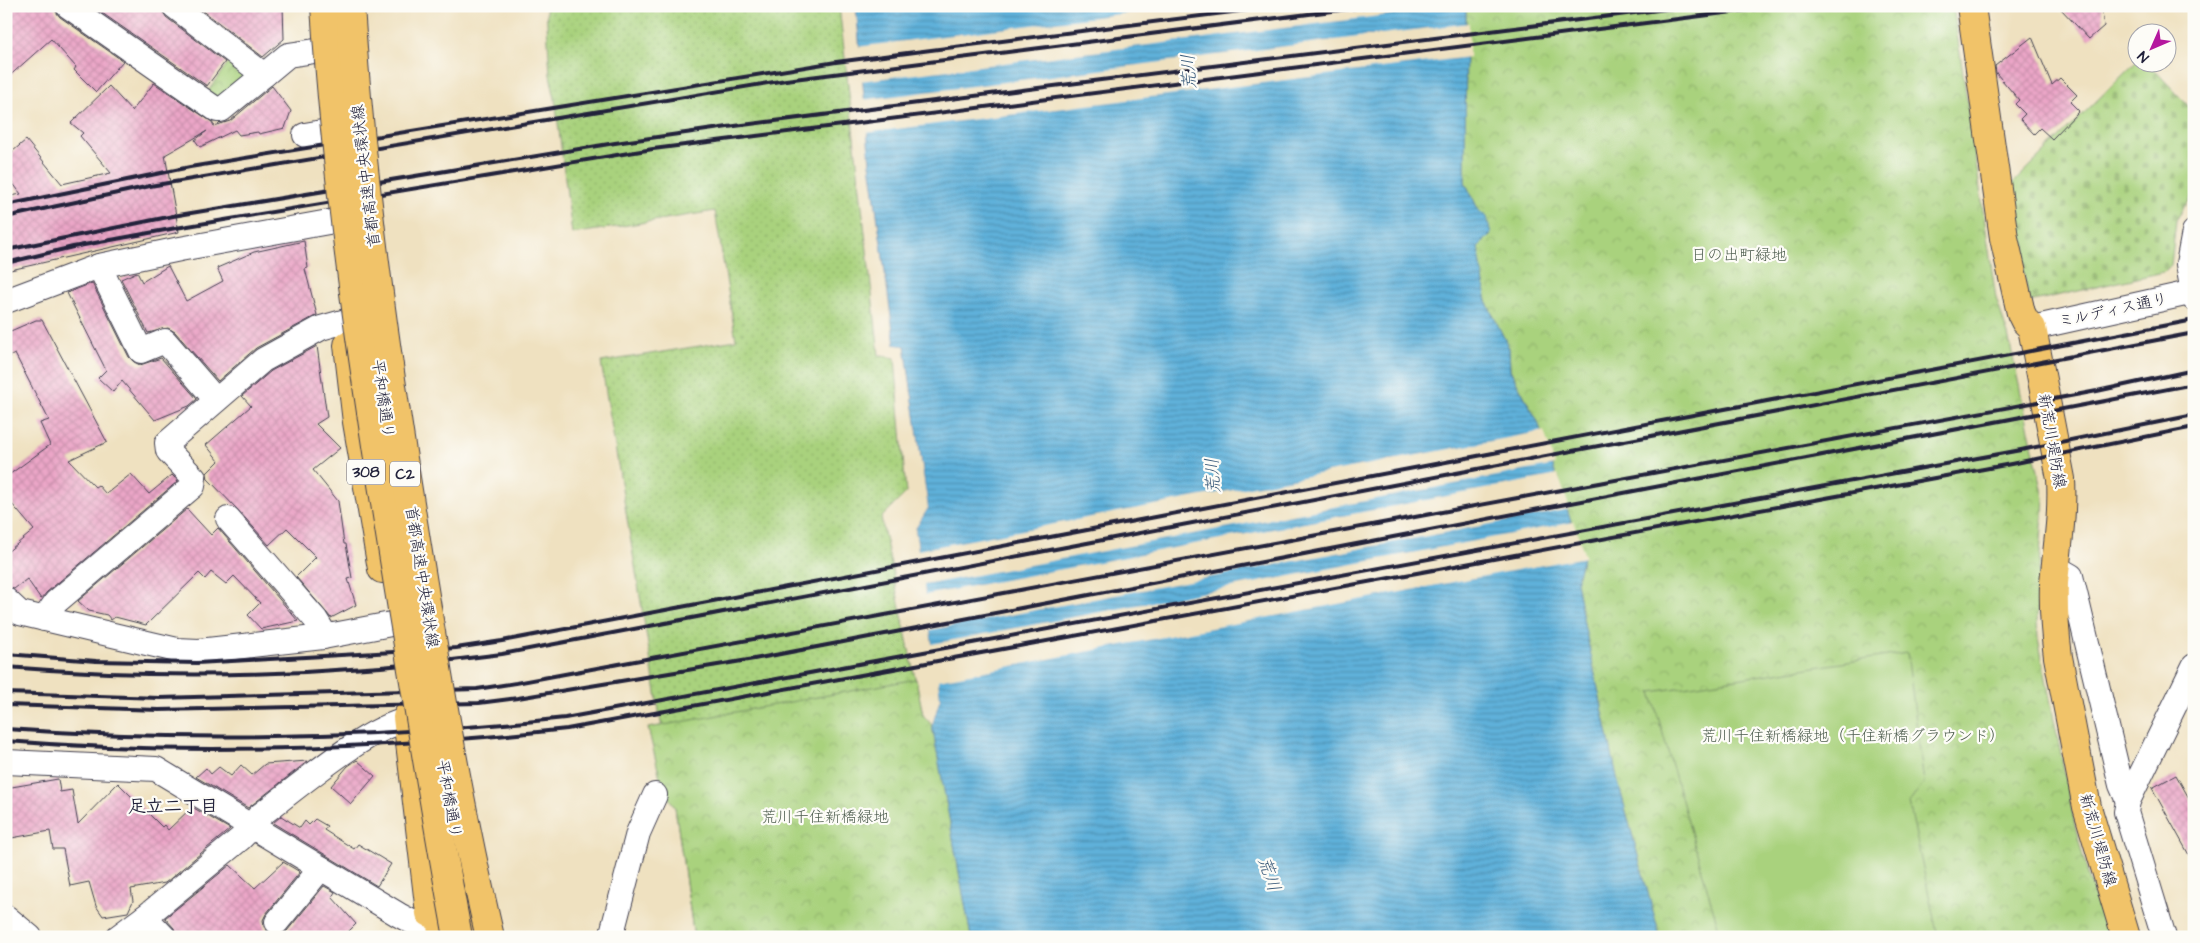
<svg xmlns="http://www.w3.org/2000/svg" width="2200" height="943" viewBox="0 0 2200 943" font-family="'Architects Daughter','Klee One',sans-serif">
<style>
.grass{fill:url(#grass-dots);stroke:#667a5c}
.cemetery{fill:url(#cemetery-stones);stroke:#667a5c}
.park{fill:url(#park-crowns);stroke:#667a5c}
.pitch{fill:#a9d27d;stroke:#667a5c}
.water{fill:url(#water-rules);stroke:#406a8a}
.pier{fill:#efe1c0}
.building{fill:url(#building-cross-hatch)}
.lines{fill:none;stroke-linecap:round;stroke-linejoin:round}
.minor-casing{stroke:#413f4f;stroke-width:26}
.major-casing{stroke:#413f4f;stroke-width:30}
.highway-casing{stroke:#413f4f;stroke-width:30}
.minor{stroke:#fff;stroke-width:24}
.major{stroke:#f1c369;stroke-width:28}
.highway{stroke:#f1c369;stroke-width:28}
.rail{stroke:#22223b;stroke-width:4}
.highway-bridge-casing{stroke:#413f4f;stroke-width:30;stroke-linecap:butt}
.highway-bridge{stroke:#f1c369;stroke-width:28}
.labels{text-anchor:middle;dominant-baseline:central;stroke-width:4.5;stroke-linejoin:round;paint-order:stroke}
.shield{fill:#fdfcf7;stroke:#646373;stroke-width:1}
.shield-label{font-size:15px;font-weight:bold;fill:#22223b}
.street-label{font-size:16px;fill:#22223b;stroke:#fdfcf7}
.park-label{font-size:16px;fill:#516052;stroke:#fdfcf7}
.water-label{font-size:18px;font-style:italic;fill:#3a5b7b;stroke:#fdfcf7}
.neighbourhood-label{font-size:18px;font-weight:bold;fill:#22223b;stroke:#fdfcf7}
</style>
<defs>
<pattern id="grass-dots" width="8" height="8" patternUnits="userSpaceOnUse" patternTransform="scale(1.25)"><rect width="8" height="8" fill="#a9d27d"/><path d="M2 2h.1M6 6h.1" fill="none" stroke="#91b46d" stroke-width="1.8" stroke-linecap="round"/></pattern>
<pattern id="cemetery-stones" width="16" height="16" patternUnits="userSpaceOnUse" patternTransform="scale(1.25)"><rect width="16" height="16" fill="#a9d27d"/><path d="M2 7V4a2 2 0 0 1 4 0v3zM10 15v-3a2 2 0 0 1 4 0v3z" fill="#91b46d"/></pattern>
<pattern id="park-crowns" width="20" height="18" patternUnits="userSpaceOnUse" patternTransform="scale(1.25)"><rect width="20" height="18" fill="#a9d27d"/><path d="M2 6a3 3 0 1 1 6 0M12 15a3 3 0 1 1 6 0" fill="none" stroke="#91b46d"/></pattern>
<pattern id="water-rules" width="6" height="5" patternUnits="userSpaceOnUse" patternTransform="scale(1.25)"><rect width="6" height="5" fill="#5fb1da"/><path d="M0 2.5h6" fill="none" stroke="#4e90b2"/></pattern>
<pattern id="building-cross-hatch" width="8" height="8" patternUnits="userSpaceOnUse" patternTransform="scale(1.25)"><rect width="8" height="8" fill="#eba6c7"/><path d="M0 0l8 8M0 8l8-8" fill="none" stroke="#c98fac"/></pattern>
</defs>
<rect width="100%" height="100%" fill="#fdfcf7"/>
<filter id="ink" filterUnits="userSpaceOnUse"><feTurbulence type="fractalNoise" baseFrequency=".02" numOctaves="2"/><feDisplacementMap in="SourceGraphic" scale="10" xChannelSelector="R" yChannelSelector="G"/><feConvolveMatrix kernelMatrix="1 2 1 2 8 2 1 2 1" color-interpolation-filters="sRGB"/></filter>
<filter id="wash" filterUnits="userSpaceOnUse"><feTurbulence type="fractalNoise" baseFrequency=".0096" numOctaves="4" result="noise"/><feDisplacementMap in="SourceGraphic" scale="20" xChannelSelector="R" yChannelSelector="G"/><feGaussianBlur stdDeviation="1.12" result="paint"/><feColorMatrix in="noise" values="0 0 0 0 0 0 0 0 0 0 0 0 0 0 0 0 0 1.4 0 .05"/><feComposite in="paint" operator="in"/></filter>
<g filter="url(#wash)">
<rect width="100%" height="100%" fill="#efe1c0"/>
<path class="grass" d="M546,6H839L879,355L895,358L906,493L881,518L923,715L694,937L675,807L601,362L736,340L715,211L572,234L555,99L550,75Z"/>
<path class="cemetery" d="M2137,61L2138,62L2148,63L2194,112V194L2176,220L2171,265L2164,272L2029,302L2008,188Z"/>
<g class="park">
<path d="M1466,6H1953L1996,298L2008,335L2044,498L2039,569L2037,623L2038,638L2075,826L2089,879L2109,937H1660L1618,782L1582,614L1576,582L1583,557L1538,422L1510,369L1509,348L1487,303L1478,247L1487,218L1479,211L1465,182Z"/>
<path d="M232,57L257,75L219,108L204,97Z"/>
<path d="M916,679L923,715L932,725L971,937H694L675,807L663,790L648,728Z"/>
</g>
<path class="pitch" d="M1907,653L1924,782L1909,803L1938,937H1721L1651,692Z"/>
<path class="water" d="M856,6H1466L1465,182L1479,211L1487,217L1491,234L1478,247L1487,303L1509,348L1510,370L1538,422L1583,557L1576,582L1582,614L1618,782L1660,937H971L932,725L940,698L915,529L928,508L905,346L895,345L870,164Z"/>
<g class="pier">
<path d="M1183,6H1459L860,81L857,47Z"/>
<path d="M1469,23V57L865,133L862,100Z"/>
<path d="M895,345L904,346L928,508L915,529L918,550L1544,431L1555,465L924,585L925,595L1558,475L1570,509L930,630L932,644L1574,522L1585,557L938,680L940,698L932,725L931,723L937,698L913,529L925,507L902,348H895Z"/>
</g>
<g id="blocks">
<g class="building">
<path d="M12,6H54L56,12L60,17L123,61L96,92L74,70L76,67L51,39L6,79V13Z"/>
<path d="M92,6H161L166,17L225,62L207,86Z"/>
<path d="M197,6H283L284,39L263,57Z"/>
<path d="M2077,6H2101L2104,26L2089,39L2060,8Z"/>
<path d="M2032,37L2052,85L2060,78L2077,95L2070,102L2079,111L2052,139L2040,128L2034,134L2020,119L2025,114L2015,104L2019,100L1996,73L1995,66Z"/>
<path d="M154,83L212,122L214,126L230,121L272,86L291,111L285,128L259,134L258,132L239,135L235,130L200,147L195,140L207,131L165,155L179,232L6,271V197L21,194L6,174V157L26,140L62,184L111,173L80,136L83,133L71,123L109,86L132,111Z"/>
<path d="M304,241L308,268L305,269L317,315L256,348L218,381L175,332L168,328L148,333L121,279L137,272L142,282L168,266L186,301L223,281L217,268L254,252Z"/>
<path d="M92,283L129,357L134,362L140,365L161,358L197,399L189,406L155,420L122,381L113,392L98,378L106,370L67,293Z"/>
<path d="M36,320H42L107,442L69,460L95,487L98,485L106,494L131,474L149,494L172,475L178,481L47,592L41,599L27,579L14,589L6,587V553L34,530L6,497V477L50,445L40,423L49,420L15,354L6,358V333Z"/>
<path d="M317,346L327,417L316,424L340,448L313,470L338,501L344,544H346L352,578L348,579L356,605L331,618L296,577L316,557L287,528L269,545L238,510L208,479L207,473L219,461L206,445L251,406L242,396L271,371Z"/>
<path d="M187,509L211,535L218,528L298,621L261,629L248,615L260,603L234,576L226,584L211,572L205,579L199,573L146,625L115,617L111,620L107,615L89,611L78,601Z"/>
<path d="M357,760L375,776L351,804L331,786L348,766Z"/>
<path d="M308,761L248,808L196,777L206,768L211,774L219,767L231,776L241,765L252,775L265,764Z"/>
<path d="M2176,775L2194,807V864L2152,788Z"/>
<path d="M58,779L60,792L72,790L78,824L118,783L162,827L164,825L168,830L192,807L230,829L165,883L131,889L133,901L128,912L103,916L96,906L89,882L70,886L63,849H53L50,831L6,839V788Z"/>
<path d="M281,816L300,828L305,821L309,825L315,819L327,826L324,830L354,849L358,844L391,864L377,886L273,823Z"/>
<path d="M283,862L300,872L266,914L263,920L264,927L268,932L275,936L282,935L287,931L324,886L335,892L332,897L356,924L343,937H177L174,928L165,918L230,865L255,888Z"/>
</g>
</g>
</g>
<g filter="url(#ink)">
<use href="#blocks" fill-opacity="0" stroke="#413f4f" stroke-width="1"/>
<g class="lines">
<g class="minor-casing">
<g id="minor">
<path d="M68,6L217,110H221L264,75L174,6"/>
<path d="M264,75L288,55L315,51"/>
<path d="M305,135L322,132"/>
<path d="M2194,232L2188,264L2194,299"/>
<path d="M6,301L99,266"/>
<path d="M2032,328L2194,292"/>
<path d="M216,400L165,341L141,351L99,266L180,249L334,221"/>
<path d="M228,519L316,620L321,628L323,637"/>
<path d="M2057,568L2071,576L2121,785L2128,801"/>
<path d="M6,600L20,613L151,644L177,650L199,651L323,637L391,624"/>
<path d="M44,619L56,602L193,486L194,478L168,451L167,443L263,360L321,328L346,321"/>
<path d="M6,762L156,769L399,915L414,923L431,922"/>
<path d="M6,917L30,937"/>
<path d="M145,917L164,937"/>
<path d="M277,922L321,868"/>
<path d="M118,937L145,917L240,839L252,827L259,816C296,789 364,729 407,720"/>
<path d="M611,937L638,833L655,795"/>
<path d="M2164,937L2126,812L2128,801L2194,666"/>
</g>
</g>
<g class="major-casing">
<g id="major">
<path d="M1971,6L2004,238L2021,313L2025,321L2032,328L2061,479C2063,516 2057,548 2054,583C2053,608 2055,633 2058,657L2087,807L2126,937"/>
<path d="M348,345L357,422L382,569"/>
<path d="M407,717L430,913"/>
<path d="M465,888L476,937"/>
</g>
</g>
<g class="highway-casing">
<path id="highway" d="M438,878L442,937"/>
</g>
<use href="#minor" class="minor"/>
<use href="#major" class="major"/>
<use href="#highway" class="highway"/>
<g class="rail">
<path d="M6,205L190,167L836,62L1280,6"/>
<path d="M6,217L150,186L786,80L1372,6"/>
<path d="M6,250L173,216L615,143L735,126L1690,6"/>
<path d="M6,263L73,247L176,228L653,149L1780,6"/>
<path d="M6,654L96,661L197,663L394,652L456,648L502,641L2194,320"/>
<path d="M6,667C171,680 339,676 502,654L2194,333"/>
<path d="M6,693L160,698L477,689L516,683L2097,391L2194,370"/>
<path d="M6,705L159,710L479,703L518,698L754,659L2194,384"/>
<path d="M6,729C193,742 379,738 565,718L2021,450L2194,415"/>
<path d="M6,741C193,756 381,749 567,729L2011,464L2194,427"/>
</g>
<g class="highway-bridge-casing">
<g id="highway-bridge">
<path d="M325,6C338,211 370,413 403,615C421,723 438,830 458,937"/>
<path d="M350,6C361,181 386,355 414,528C436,665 458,802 490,937"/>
</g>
</g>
<use href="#highway-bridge" class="highway-bridge"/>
</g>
</g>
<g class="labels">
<g class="shield">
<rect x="347" y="459.5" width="38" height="25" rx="4"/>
<rect x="390" y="461.5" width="30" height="25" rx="4"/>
</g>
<g class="shield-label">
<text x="366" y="472">308</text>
<text x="405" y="474">C2</text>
</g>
<g class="street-label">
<text transform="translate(366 176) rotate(-97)">首都高速中央環状線</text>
<text transform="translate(2113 310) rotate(-12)">ミルディス通り</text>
<text transform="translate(383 399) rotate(82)">平和橋通り</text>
<text transform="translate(2052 441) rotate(80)">新荒川堤防線</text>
<text transform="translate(422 577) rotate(81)">首都高速中央環状線</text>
<text transform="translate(449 799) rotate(80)">平和橋通り</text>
<text transform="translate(2098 840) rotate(74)">新荒川堤防線</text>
</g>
<g class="park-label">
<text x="1739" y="255">日の出町緑地</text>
<text x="1853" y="736">荒川千住新橋緑地（千住新橋グラウンド）</text>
<text x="825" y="817">荒川千住新橋緑地</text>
</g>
<g class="water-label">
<text transform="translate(1189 72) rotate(-93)">荒川</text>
<text transform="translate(1213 476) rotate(-93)">荒川</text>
<text transform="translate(1269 874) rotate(71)">荒川</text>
</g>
<g class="neighbourhood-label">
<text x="173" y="806">足立二丁目</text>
</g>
</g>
<rect width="2200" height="943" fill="none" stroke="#fdfcf7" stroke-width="25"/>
<g transform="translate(2152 48) rotate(225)"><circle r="24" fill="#fdfcf7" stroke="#a5a5ac"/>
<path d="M0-4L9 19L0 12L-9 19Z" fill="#b5179e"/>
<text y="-8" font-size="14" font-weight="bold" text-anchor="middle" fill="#22223b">N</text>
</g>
</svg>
